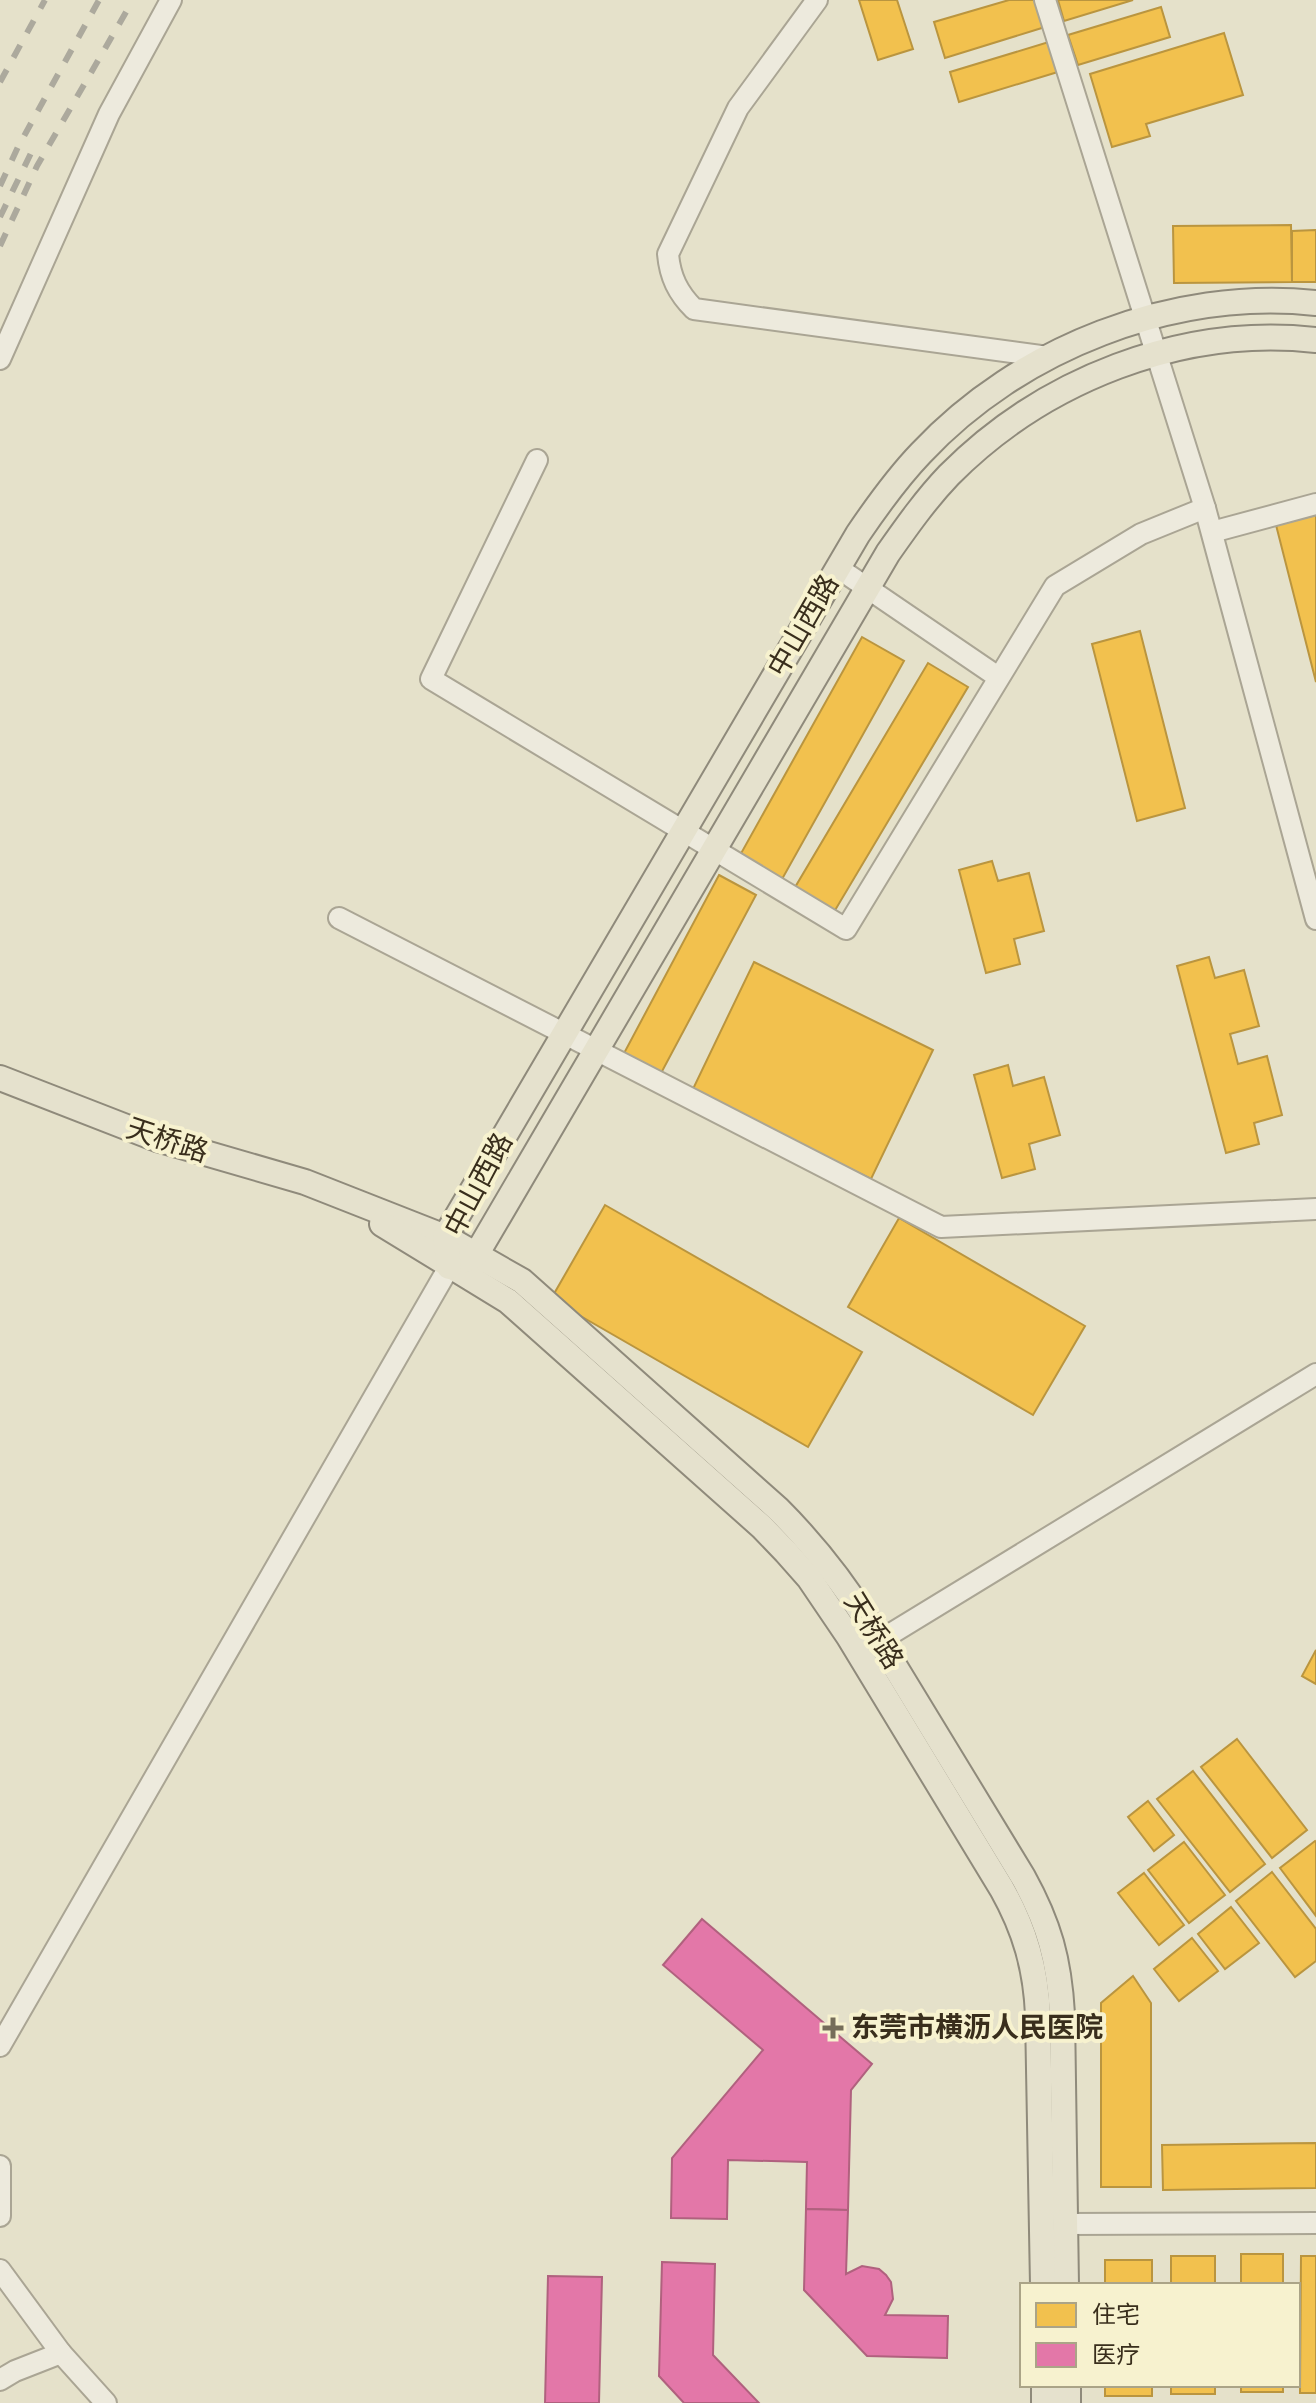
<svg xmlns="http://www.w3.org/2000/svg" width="1316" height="2403" viewBox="0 0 1316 2403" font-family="Spectral,'Noto Sans SC',serif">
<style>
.homes{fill:#f2c14e;stroke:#ba953f;stroke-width:2}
.health{fill:#e377a8;stroke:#b0617e;stroke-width:2}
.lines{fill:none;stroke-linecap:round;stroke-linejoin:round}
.minor-casing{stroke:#aaa594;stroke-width:24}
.major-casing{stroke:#8f8a7b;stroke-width:28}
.minor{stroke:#edeadd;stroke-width:20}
.major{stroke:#e5e1cd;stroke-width:24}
.rail{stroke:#aca99d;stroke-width:6;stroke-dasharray:14 14;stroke-linecap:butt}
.poi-dot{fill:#756d59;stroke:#f7f2cf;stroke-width:3}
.labels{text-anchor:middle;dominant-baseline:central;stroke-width:8;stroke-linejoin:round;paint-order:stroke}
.street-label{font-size:28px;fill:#392e1c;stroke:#f7f2cf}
.poi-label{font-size:28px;font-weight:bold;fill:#392e1c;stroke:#f7f2cf;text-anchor:start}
</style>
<rect width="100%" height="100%" fill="#e5e1ca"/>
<g class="homes">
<path d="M859,0H897L913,49L878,60Z"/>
<path d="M1009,0H1037L1045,27L945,58L934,22Z"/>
<path d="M1058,0H1133L1064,21Z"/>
<path d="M1161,7L1170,37L1078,65L1068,35Z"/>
<path d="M1224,33L1243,95L1146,124L1150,136L1112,147L1090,74Z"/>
<path d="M1052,41L1061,71L959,102L950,72Z"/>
<path d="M1291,225L1292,282L1174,283L1173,226Z"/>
<path d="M1316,230V282H1292V231Z"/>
<path d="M1316,515V682L1276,525Z"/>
<path d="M1140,631L1185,808L1137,821L1092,644Z"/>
<path d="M862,637L904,661L781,881L739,857Z"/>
<path d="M928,663L968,687L834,912L794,889Z"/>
<path d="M992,861L998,881L1029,873L1044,931L1014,939L1020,964L986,973L959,870Z"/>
<path d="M719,875L756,895L659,1077L622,1057Z"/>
<path d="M1209,957L1215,978L1244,970L1259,1026L1230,1034L1232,1041L1238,1064L1267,1056L1282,1115L1254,1123L1259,1144L1226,1153L1177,966Z"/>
<path d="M754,962L933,1050L871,1179L692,1091Z"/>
<path d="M1008,1065L1013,1086L1044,1077L1060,1135L1029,1144L1035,1169L1002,1178L974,1075Z"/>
<path d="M605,1205L862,1352L808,1447L551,1299Z"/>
<path d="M899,1218L1085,1326L1033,1415L848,1307Z"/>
<path d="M1316,1650V1684L1302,1676Z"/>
<path d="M1237,1739L1307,1830L1272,1858L1201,1767Z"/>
<path d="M1193,1771L1265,1864L1230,1892L1157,1799Z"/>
<path d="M1148,1801L1174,1835L1154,1851L1128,1817Z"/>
<path d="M1315,1841L1316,1842V1916L1280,1868Z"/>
<path d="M1184,1842L1225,1895L1189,1923L1148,1870Z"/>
<path d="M1272,1872L1316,1929V1961L1295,1977L1236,1901Z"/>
<path d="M1144,1873L1184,1925L1159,1945L1118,1893Z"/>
<path d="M1231,1907L1259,1943L1225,1969L1198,1934Z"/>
<path d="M1192,1938L1218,1971L1179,2001L1154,1969Z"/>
<path d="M1133,1976L1151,2003V2187H1101V2003Z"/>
<path d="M1316,2143V2188L1163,2190L1162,2145Z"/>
<rect x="1241" y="2254" width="42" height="31"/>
<rect x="1171" y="2256" width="44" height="29"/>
<path d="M1301,2256H1316V2393H1300Z"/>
<rect x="1105" y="2260" width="47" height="25"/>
<rect x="1105" y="2385" width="47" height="11"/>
<rect x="1171" y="2385" width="44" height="9"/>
<rect x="1241" y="2385" width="42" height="7"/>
</g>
<g class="health">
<path d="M702,1919L872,2064L851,2090L848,2210L806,2209L807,2162L728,2160L727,2219L671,2218L672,2158L763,2050L663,1965Z"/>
<path d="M806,2209L848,2210L846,2274L862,2266L879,2269L886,2275L891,2282L893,2299L885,2315L948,2316L947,2358L867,2356L804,2290Z"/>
<path d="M662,2262L715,2264L713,2355L759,2403H684L659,2376Z"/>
<path d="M548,2276L602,2277L599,2403H545Z"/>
</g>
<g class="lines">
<g class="minor-casing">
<g id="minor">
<path d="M817,0L738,108L668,254C670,277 678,293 694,309L1048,357"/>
<path d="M1045,0L1205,508L1316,919"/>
<path d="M0,359L109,114L171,0"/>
<path d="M537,460L431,679L846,929L1055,586L1141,534L1205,508"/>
<path d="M1212,532L1316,504"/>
<path d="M838,568L998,677"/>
<path d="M339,918L941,1227L1316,1209"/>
<path d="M866,1649L1316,1374"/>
<path d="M0,2046L449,1267"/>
<path d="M0,2166V2216"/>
<path d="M1065,2224L1316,2223"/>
<path d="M0,2270L61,2353L106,2403"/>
<path d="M0,2380L15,2371L61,2353"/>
</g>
</g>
<g class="major-casing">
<g id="major">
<path d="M0,1078L157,1139L305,1182L445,1237L522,1281L778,1509C813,1544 843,1582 869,1624L1023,1877C1049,1924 1059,1960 1062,2014L1066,2285"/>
<path d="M382,1224L508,1301L762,1527L786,1552L809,1578L849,1637L1002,1889C1025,1930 1036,1968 1038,2015L1043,2285"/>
<path d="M462,1261L476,1255L888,553C907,526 926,499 949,475C1043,380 1182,325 1316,340"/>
<path d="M449,1267L445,1237L858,534C877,506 897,478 921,453C1019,348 1173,288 1316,303"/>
<path d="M1044,2385V2403"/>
<path d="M1068,2385V2403"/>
</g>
</g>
<use href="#minor" class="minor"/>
<use href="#major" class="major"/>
<g class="rail">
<path d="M0,82L45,0"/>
<path d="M0,186L18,147L99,0"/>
<path d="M0,217L33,149"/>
<path d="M0,246L37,166L133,0"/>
</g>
</g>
<path class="poi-dot" d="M829 2016h8v8h8v8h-8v8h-8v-8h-8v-8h8z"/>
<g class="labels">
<g class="street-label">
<text transform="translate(804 626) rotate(-60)">中山西路</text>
<text transform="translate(167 1141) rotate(18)">天桥路</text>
<text transform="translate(479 1185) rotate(-62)">中山西路</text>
<text transform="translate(873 1631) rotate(58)">天桥路</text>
</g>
<g class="poi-label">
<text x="851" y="2028">东莞市横沥人民医院</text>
</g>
</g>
<rect x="1020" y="2283" width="280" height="104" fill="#f7f2cf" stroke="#aba487" stroke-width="2"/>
<rect x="1036" y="2303" width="40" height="24" fill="#f2c14e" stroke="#aba487" stroke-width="2"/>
<text x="1092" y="2323" font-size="24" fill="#392e1c">住宅</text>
<rect x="1036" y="2343" width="40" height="24" fill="#e377a8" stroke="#aba487" stroke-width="2"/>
<text x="1092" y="2363" font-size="24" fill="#392e1c">医疗</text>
</svg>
